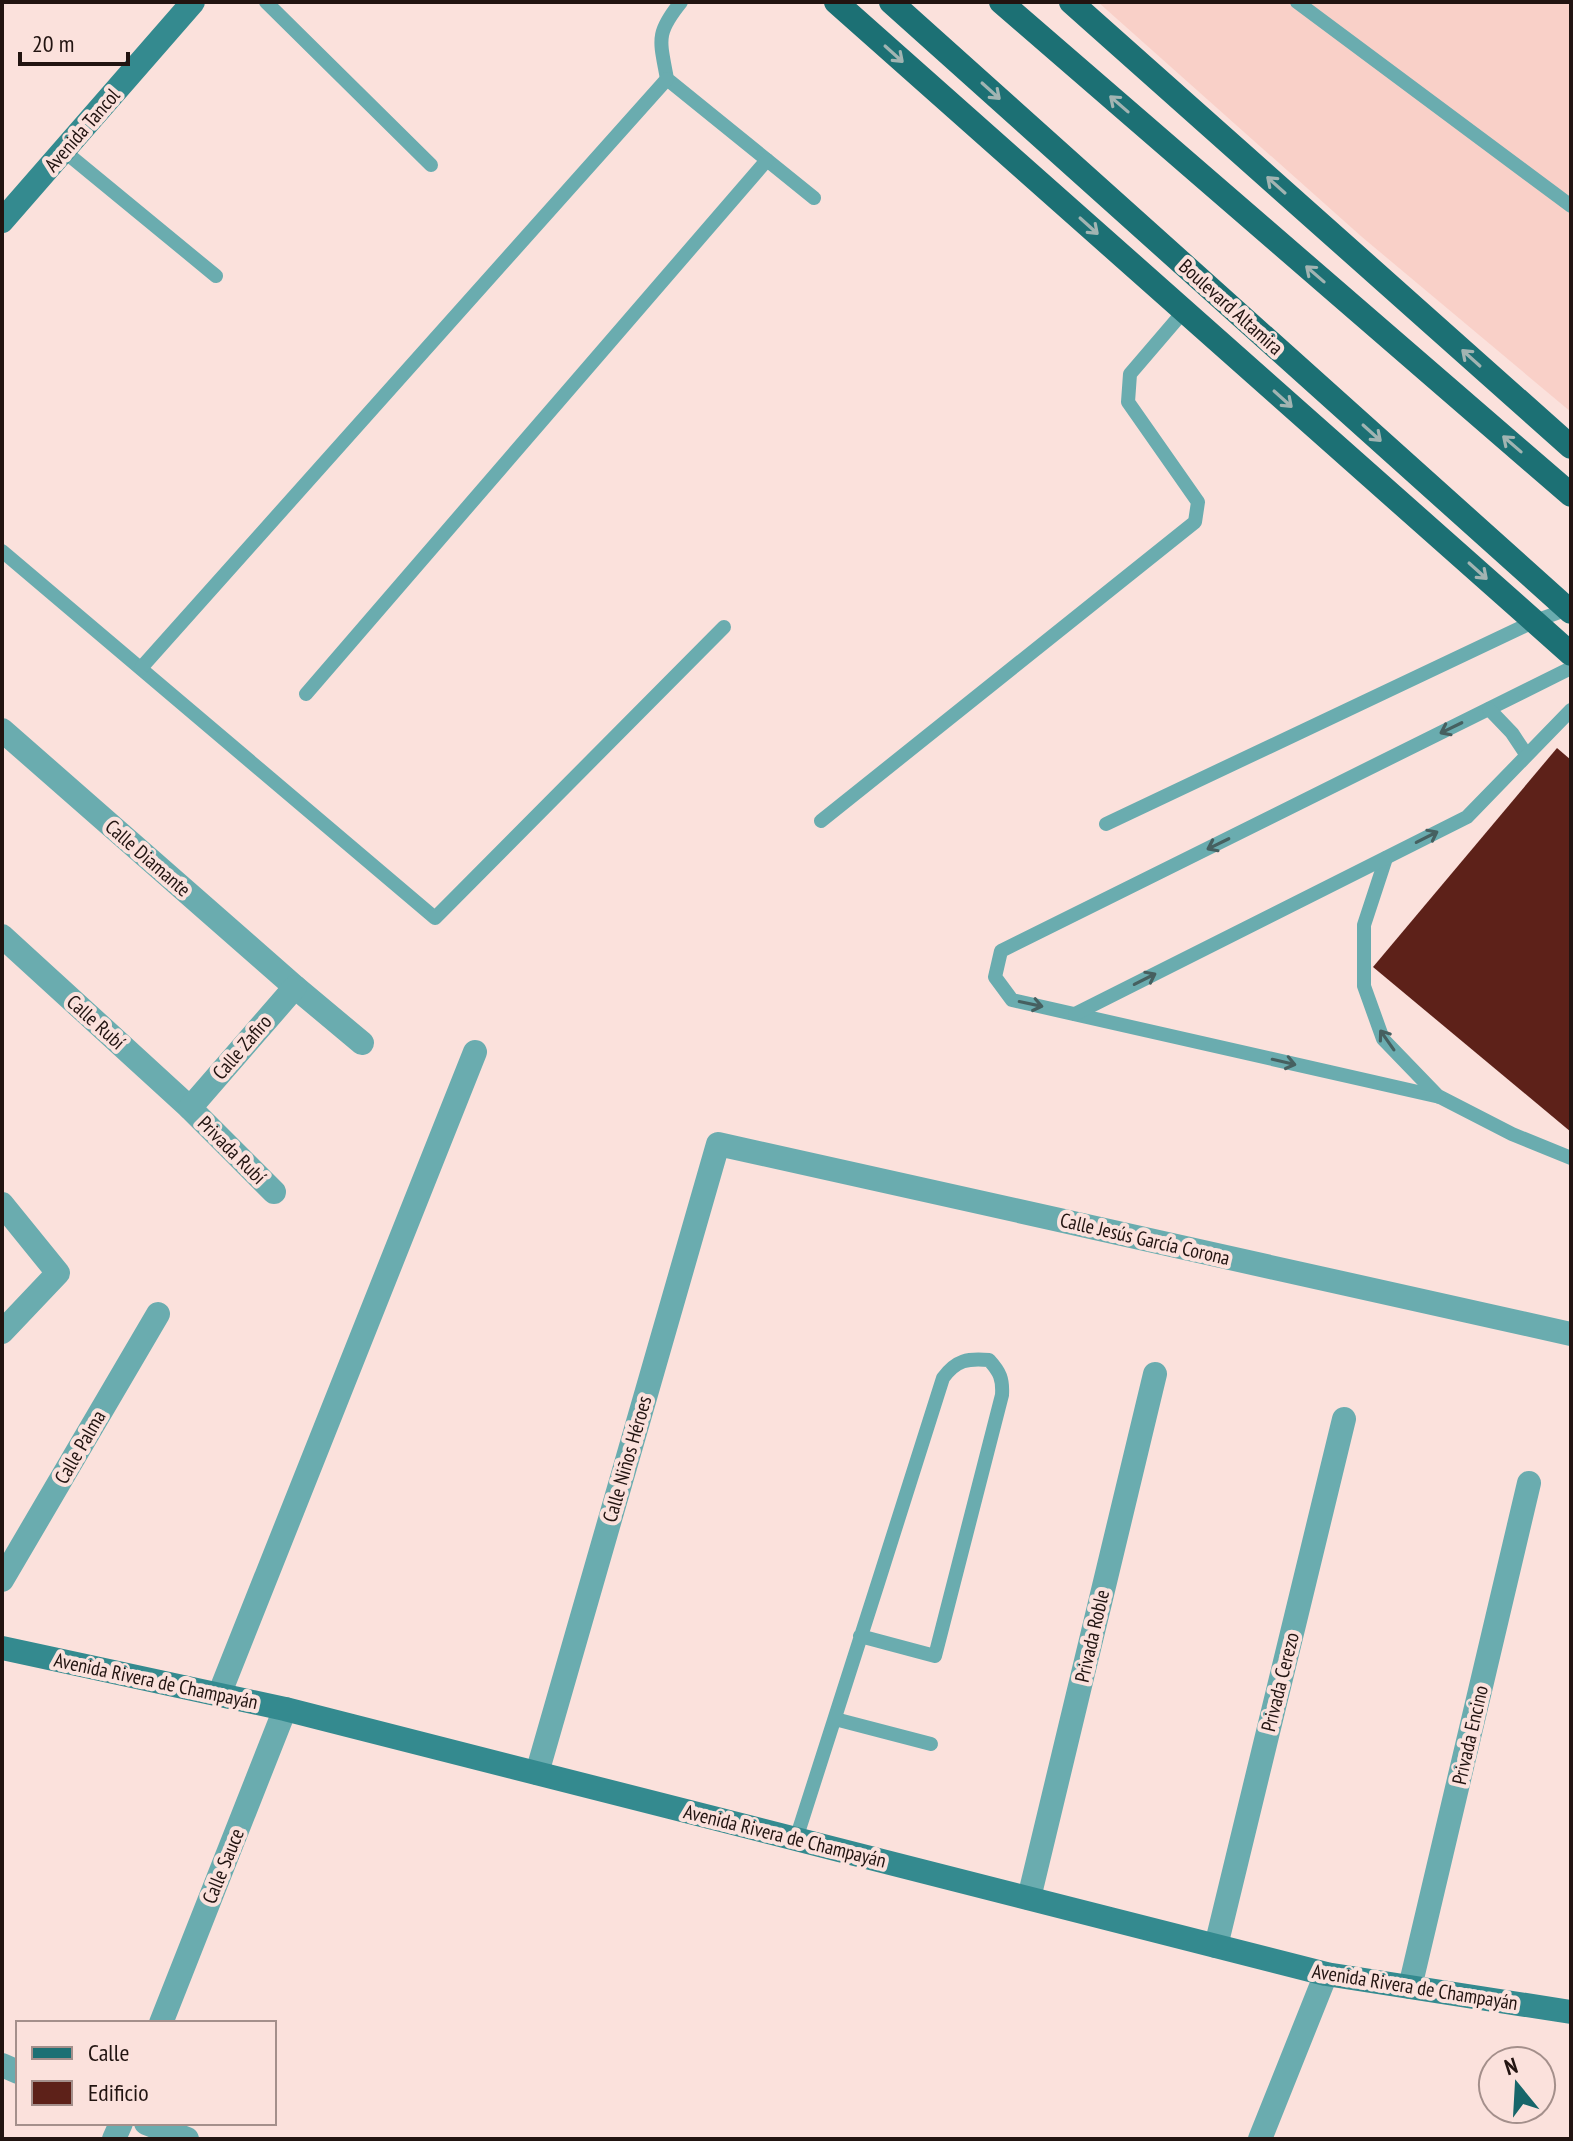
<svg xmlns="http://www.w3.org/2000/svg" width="1573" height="2141" viewBox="0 0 1573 2141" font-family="'PT Sans Narrow',sans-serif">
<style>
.built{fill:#f9d0c8}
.building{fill:#5d2119}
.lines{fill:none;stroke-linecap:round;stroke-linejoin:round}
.lane{stroke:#6aacaf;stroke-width:14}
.street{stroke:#6aacaf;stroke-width:24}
.secondary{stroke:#348a8f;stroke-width:24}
.primary{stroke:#1c7074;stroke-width:24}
.oneway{stroke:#a2b4b2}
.oneway2{stroke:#466060}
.labels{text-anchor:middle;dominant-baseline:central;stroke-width:8;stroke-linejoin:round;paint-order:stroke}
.street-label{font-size:20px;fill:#221411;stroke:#fbe1dc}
</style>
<rect width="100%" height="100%" fill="#fbe1dc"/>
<path class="built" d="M1098,2H1571V412L1362,237Z"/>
<path class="building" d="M1557,748L1571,760V1132L1373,967Z"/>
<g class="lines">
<g class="lane">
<path d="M266,2L431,165"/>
<path d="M681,2C655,34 660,40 667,79L814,198"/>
<path d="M1297,2L1571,206"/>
<path d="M64,151L216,276"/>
<path d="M2,551L435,918L724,627"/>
<path d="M141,668L667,79"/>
<path d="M1571,668L1001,951L995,977L1012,1000L1440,1097L1512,1134L1571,1158"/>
<path d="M306,694L767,160"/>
<path d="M1489,709L1512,733L1526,754"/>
<path d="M821,821L1195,522L1198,502L1128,402L1130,374L1184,311"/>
<path d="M1106,824L1535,621L1568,609"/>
<path d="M1386,858L1364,925V986L1383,1039L1439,1097"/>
<path d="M1075,1014L1467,817L1571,710"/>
<path d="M835,1719L931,1744"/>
<path d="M796,1839C846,1685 894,1532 943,1378C956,1360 968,1358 989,1360C1000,1372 1003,1379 1002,1395L935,1656L860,1636"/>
</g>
<g class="street">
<path d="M2,730L295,987L362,1043"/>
<path d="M2,936L190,1108L274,1192"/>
<path d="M190,1108L295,987"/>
<path d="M2,1204L58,1273L2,1332"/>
<path d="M2,1580L158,1314"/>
<path d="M219,1695L475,1052"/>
<path d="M537,1773L718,1144L1571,1334"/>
<path d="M1029,1898L1155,1374"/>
<path d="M1216,1946L1344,1419"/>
<path d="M1410,1987L1529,1483"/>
<path d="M161,2023L285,1709"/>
<path d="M2,2065L18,2072"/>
<path d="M146,2123L187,2139"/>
<path d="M114,2139L121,2123"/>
<path d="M1260,2139L1326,1974"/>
</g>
<g class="secondary">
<path d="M2,221L193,2"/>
<path d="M2,1648L285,1709L1326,1974L1571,2012"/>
</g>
<g class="primary">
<path d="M836,2L1571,654"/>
<path d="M891,2L1571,612"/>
<path d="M1001,2L1571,495"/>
<path d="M1071,2L1571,447"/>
</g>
</g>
<defs><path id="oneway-shaft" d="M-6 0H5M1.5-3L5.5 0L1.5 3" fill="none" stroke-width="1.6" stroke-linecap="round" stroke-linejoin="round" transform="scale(2)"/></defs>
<g class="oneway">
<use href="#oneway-shaft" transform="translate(894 54) rotate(42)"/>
<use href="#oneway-shaft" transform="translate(991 91) rotate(42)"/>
<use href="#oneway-shaft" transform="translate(1119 104) rotate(-139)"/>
<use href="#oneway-shaft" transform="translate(1276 185) rotate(-138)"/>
<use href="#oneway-shaft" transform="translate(1089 226) rotate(42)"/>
<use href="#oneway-shaft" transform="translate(1315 274) rotate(-139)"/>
<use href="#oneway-shaft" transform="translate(1471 358) rotate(-138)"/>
<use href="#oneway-shaft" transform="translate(1283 399) rotate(42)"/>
<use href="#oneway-shaft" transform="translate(1372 433) rotate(42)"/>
<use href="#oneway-shaft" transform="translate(1512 444) rotate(-139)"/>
<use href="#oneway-shaft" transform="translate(1478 571) rotate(42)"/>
</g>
<g class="oneway2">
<use href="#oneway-shaft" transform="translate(1451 728) rotate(154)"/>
<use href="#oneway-shaft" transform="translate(1427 837) rotate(-27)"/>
<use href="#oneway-shaft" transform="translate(1218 844) rotate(154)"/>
<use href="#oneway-shaft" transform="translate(1145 979) rotate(-27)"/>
<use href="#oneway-shaft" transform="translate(1031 1004) rotate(12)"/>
<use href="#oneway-shaft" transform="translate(1387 1040) rotate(-125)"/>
<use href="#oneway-shaft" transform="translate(1284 1062) rotate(13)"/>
</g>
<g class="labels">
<g class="street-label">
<text transform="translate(82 130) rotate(-49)">Avenida Tancol</text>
<text transform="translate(1231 307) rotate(42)">Boulevard Altamira</text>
<text transform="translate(148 858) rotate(41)">Calle Diamante</text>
<text transform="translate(96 1022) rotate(42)">Calle Rubí</text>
<text transform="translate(242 1047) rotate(-49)">Calle Zafiro</text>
<text transform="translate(232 1150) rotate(45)">Privada Rubí</text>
<text transform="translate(1145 1239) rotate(13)">Calle Jesús García Corona</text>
<text transform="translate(80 1447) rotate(-60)">Calle Palma</text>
<text transform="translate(627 1459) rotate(-74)">Calle Niños Héroes</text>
<text transform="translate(1092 1636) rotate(-77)">Privada Roble</text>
<text transform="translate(156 1681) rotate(12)">Avenida Rivera de Champayán</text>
<text transform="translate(1280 1682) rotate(-76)">Privada Cerezo</text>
<text transform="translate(1470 1735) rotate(-77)">Privada Encino</text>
<text transform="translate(785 1836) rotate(14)">Avenida Rivera de Champayán</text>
<text transform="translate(223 1866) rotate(-68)">Calle Sauce</text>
<text transform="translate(1415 1987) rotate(9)">Avenida Rivera de Champayán</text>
</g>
</g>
<rect width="1573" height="2141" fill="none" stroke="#221411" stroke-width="8"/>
<rect x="16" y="2021" width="260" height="104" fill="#fbe1dc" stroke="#a48f8b" stroke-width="2"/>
<rect x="32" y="2047" width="40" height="12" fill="#1c7074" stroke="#a48f8b" stroke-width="2"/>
<text x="88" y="2061" font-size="24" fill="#221411">Calle</text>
<rect x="32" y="2081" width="40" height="24" fill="#5d2119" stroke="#a48f8b" stroke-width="2"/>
<text x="88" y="2101" font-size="24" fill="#221411">Edificio</text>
<g transform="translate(1517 2085) rotate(342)"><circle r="38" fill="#fbe1dc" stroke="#a48f8b" stroke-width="2"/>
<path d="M0-6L14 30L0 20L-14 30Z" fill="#17666a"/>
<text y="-12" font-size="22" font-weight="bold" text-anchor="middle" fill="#221411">N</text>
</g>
<path d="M20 52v12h108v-12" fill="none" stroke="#221411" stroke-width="4"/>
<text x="32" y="52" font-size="24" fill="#221411" stroke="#fbe1dc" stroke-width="6" paint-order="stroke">20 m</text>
</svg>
